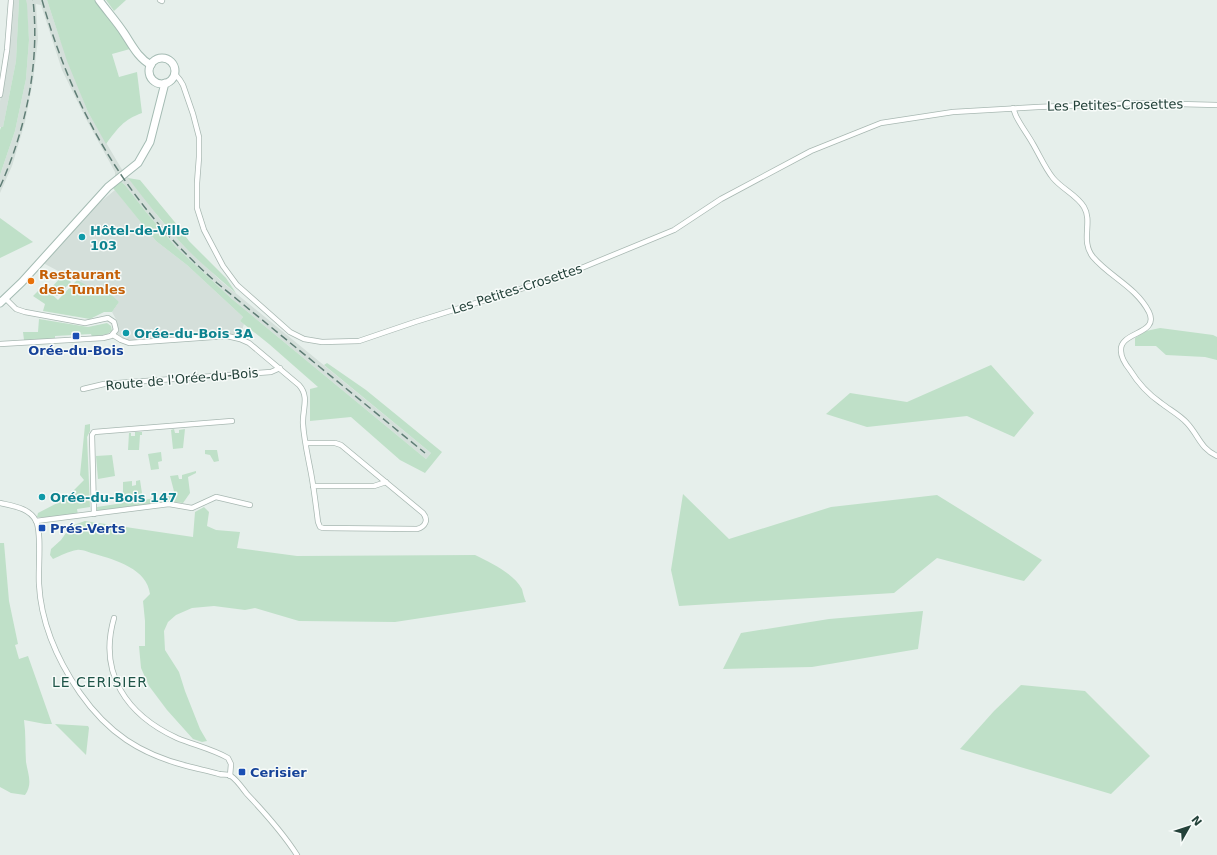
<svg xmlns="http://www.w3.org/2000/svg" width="1217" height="855" viewBox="0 0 1217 855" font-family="'DejaVu Sans',sans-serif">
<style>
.built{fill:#d4dfda}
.green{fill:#bfe0c8}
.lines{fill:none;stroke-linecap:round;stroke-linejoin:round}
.street-casing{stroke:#a8b8b2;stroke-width:6}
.secondary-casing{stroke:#a4bbb3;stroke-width:9}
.street{stroke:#fff;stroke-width:4.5}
.secondary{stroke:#fff;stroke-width:7}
.rail{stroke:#5f7d75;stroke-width:1.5;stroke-dasharray:8 4;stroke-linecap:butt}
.culture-dot{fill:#0f9aa8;stroke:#f7fbf9;stroke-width:1.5}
.food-dot{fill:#e8710a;stroke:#f7fbf9;stroke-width:1.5}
.transit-dot{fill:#1a4fb4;stroke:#f7fbf9;stroke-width:1.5}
.labels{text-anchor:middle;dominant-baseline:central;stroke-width:3;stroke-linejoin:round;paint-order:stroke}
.street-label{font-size:13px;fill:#24423a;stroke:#f7fbf9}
.culture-label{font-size:13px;font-weight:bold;fill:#0d838f;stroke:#f7fbf9;text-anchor:start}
.food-label{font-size:13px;font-weight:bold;fill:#c56008;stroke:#f7fbf9;text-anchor:start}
.transit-label{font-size:13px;font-weight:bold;fill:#164399;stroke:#f7fbf9;text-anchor:start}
.neighbourhood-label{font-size:14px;letter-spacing:1px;fill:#1f5548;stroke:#f7fbf9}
</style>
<rect width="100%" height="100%" fill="#e6efeb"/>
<g class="built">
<path d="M12,0H19L16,61L3,127H0V101L7,64Z"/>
<path d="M26,0H47L59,36L88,112L121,168L160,219L182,244L221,281L431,453L426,459L232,299L176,247L146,212L125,185L115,176V172L86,119L62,70L41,5L36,4L38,39L33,81L25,122L12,166L0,193V175L15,131L26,79L29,40Z"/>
<path d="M115,190L156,241L187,265L243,317L240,321L244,324L241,333L236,332L235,335L221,334L129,341L115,333L117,321L112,312L119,302L102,294L43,263L60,235Z"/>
</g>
<g class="green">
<path d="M19,0H26L27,4L29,40L26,79L15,131L0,175V130L1,127H3L16,61Z"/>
<path d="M47,0H95L119,31L130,49L112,54L119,77L137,72L142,113C123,120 118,128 106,144L88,112L67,61Z"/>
<path d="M106,0H126L114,11Z"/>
<path d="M128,178L140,180L178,226L189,241L226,278L236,293C217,277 198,261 181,243C162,222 145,200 128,178Z"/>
<path d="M119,180L125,185L146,212L176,247L232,299L426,459L431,453L324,365L327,363L366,390L442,452L425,473L400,460L351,417L310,421V389L318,387L269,344L240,321L243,317L187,265L156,241L113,188Z"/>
<path d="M0,218L33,242L0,258Z"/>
<path d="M63,275L71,282L57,296L50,289Z"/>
<path d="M77,280L102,294L106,290L119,302L112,312H104L90,319L43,311L45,304L33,296L43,286L58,300Z"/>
<path d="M39,319L88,327L107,323L111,326L112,331L107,334L92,337L91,334L55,336V340H24L23,332H38Z"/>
<path d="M1160,328L1213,335L1217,337V360L1205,357L1166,355L1156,346H1135V338L1146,331Z"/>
<path d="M991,365L1034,413L1014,437L967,416L867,427L826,414L850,393L907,402Z"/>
<path d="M90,424V431L87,437L90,507L77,509L78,515L47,518L37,517L38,513L67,498L72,500L73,497L69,495L84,480L80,475L85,425Z"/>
<path d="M174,429L175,433H179V430L185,429L183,448L173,449L171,430Z"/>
<path d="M135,432H142V435H140L139,450H128L129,433H131V436H135Z"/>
<path d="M205,450H217L219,461L214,462L210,455L205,454Z"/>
<path d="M161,452L162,461L158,462L159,469L151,470L148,454Z"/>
<path d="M112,455L115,476L98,479L96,456Z"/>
<path d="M196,471V473L188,477L190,493L183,503L174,502L97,512V507L123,503V482L132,481V486L136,485V481L140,480L143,500L175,495L170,476L178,475L179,479H182V475Z"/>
<path d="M683,494L729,539L831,507L937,495L1042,560L1024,581L937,558L894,593L679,606L671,570Z"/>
<path d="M204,507L209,512L207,526L216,530L240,532L237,548L297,556L475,555C491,563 513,573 522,589C523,593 524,598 526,602L395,622L299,621L255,608L245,610L214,606L192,608L176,615L168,622L164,631L165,650L179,672L185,691L200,729L207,741L202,742L193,739L167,710L149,686L141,668L139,646H145V621L143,601L150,594C147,569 116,560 95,554C90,553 82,549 77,550C69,551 60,556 53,559L50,555L51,549L61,540L71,526L85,521L193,537L195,512Z"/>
<path d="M0,543H4L9,601L18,644L15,645L19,659L28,656L52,724H45L24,720C26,734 25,748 26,762C28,774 33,784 25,795L11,793L0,787Z"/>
<path d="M923,611L918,649L812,667L723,669L741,633L829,619Z"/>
<path d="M1021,685L1085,691L1150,756L1111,794L960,749L994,711Z"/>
<path d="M55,724L88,726L89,728L86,755Z"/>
</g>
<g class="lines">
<g class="street-casing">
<g id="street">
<path d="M160,0L162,1"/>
<path d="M175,74L180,80L183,85L193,114L199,137V157L197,183V208L204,230L223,266L237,285L290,332L304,339L322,342L359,341L415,322L562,276L674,230L721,199L811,151L881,123L953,112L1038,107L1140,103L1217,105"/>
<path d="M0,95L7,50L11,0"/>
<path d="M1013,108L1016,116C1021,126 1028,135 1033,144C1040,156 1045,168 1053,178C1062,189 1077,195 1084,207C1093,222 1080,241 1093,257C1110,277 1136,287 1149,312C1160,335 1119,331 1121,351C1121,358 1126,365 1130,370C1138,383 1148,394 1161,403C1170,410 1180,415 1187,423C1199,436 1200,448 1217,456"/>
<path d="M113,335L121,340L129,343L227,336L240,339L249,343L299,385C310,397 302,410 303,424C304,440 308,457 311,473C314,489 316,506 318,522L320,527L323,528L417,529C425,527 429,520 423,513L341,445L335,443H306"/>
<path d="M0,344L103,338L111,336L116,330L114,322L108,318L85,323L25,312L16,309L5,298"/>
<path d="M83,389L104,384L271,372L280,368"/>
<path d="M313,486H374L386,482"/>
<path d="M0,503C13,506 30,508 36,521C42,532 38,569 39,584C41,624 58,661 80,693C108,733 140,754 187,766C198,769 209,771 219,774C223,775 228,774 231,776C237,780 243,789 247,794C265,813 283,833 297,855"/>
<path d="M94,514L92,435L94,432L232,421"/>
<path d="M36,521L169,504L192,508L216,497L250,505"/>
<path d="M114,618C98,674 127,715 177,738C194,745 212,749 228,758L231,764L230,776"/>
</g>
</g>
<g class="secondary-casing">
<g id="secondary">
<path d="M99,0C107,11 117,22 124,33C132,45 138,58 151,65"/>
<circle cx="162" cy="71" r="13"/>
<path d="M0,303L22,282L108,187L138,163L150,142L165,83"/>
</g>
</g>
<use href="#street" class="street"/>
<use href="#secondary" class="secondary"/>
<g class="rail">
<path d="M42,0C74,113 128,205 217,283L425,453"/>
<path d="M0,187C26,129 40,63 33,0"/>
</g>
</g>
<g class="culture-dot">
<circle cx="82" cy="237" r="4"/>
<circle cx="126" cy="333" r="4"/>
<circle cx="42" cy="497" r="4"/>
</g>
<circle class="food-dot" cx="31" cy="281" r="4"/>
<g class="transit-dot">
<rect x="72" y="332" width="8" height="8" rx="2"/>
<rect x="38" y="524" width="8" height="8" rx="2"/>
<rect x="238" y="768" width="8" height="8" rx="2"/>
</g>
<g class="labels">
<g class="street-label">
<text transform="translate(1115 105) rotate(-1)">Les Petites-Crosettes</text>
<text transform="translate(517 289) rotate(-18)">Les Petites-Crosettes</text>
<text transform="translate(182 379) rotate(-5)">Route de l'Orée-du-Bois</text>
</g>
<g class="culture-label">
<text x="90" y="230">Hôtel-de-Ville<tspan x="90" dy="15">103</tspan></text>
<text x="134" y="333">Orée-du-Bois 3A</text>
<text x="50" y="497">Orée-du-Bois 147</text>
</g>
<g class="food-label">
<text x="39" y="274">Restaurant<tspan x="39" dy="15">des Tunnles</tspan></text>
</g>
<g class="transit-label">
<text x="76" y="350" text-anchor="middle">Orée-du-Bois</text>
<text x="50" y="528">Prés-Verts</text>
<text x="250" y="772">Cerisier</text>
</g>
<g class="neighbourhood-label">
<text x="100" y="682">LE CERISIER</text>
</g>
</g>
<g transform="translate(1189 827) rotate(51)" stroke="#f7fbf9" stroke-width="3" paint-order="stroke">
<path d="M0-3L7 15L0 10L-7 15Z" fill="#24423a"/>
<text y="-6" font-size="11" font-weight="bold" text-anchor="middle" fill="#24423a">N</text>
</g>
</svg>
